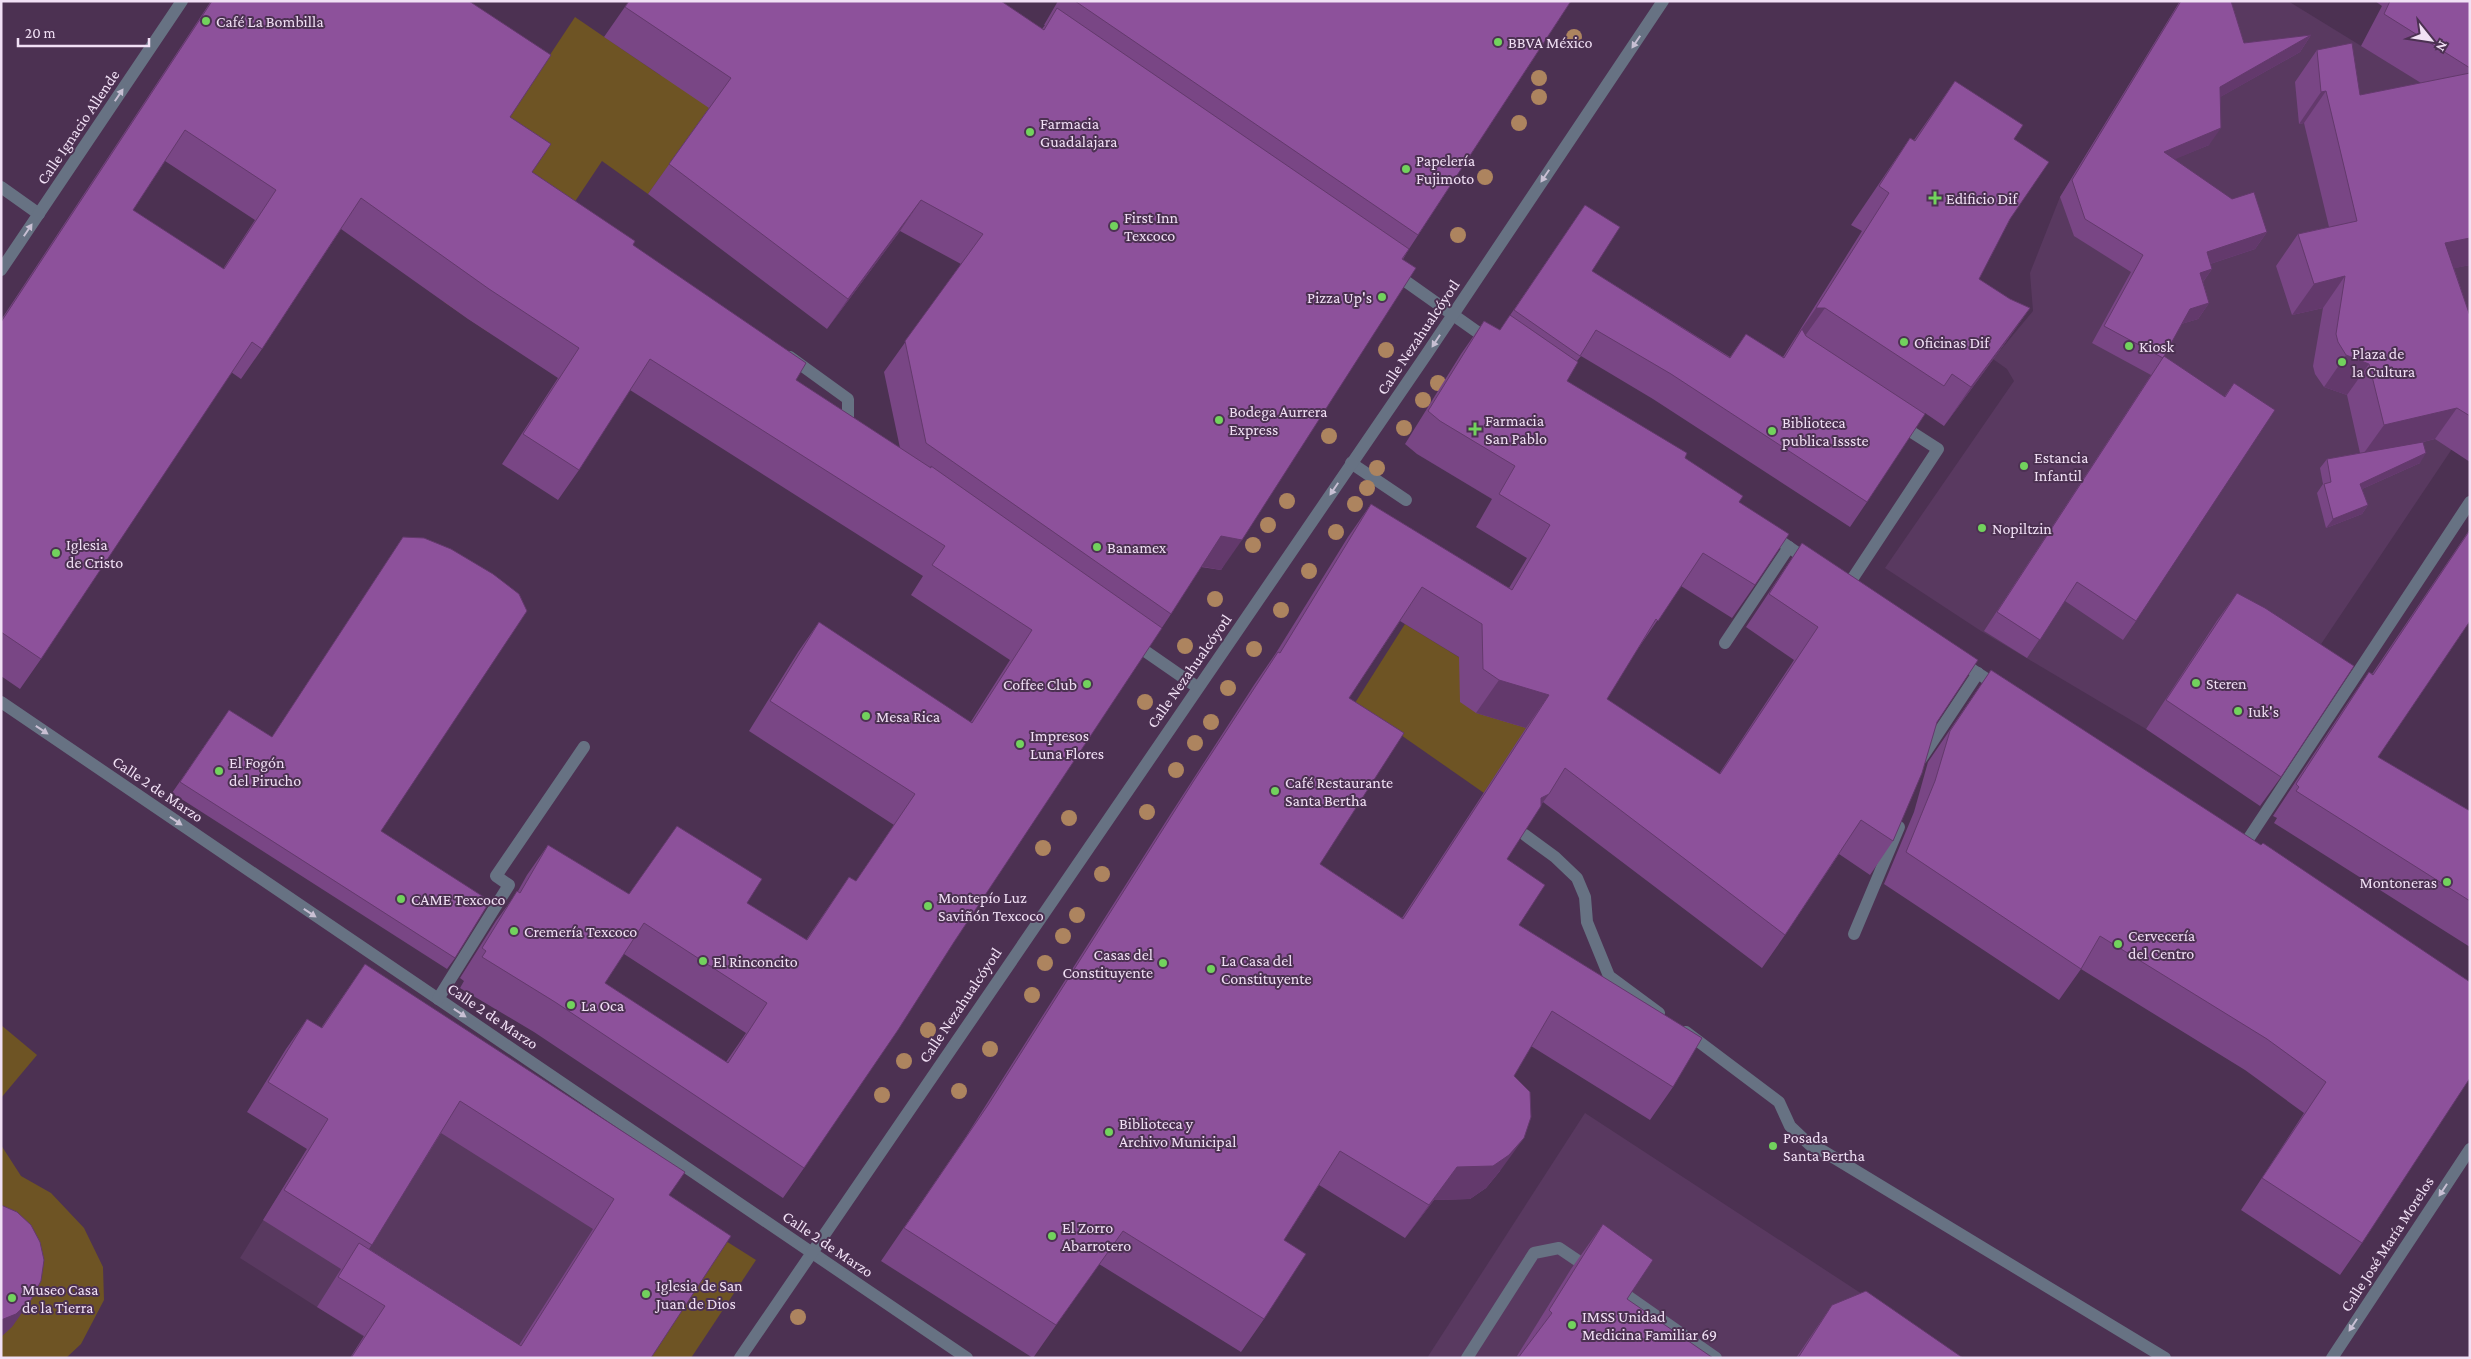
<svg xmlns="http://www.w3.org/2000/svg" width="2471" height="1359" viewBox="0 0 2471 1359" font-family="'Crimson Pro',serif">
<style>
.built{fill:#593960}
.green{fill:#6e5424}
.lines{fill:none;stroke-linecap:round;stroke-linejoin:round}
.minor{stroke:#677283;stroke-width:12}
.tree{fill:#ad845f}
.wall{fill:#794685;fill-rule:evenodd}
.shaded-wall{fill:#63396c}
.building{fill:#8d519b;stroke:#63396c;fill-rule:evenodd}
.oneway{fill:#c8bfd3}
.poi-dot{fill:#72d25d;stroke:#4c3152;stroke-width:2}
.labels{text-anchor:middle;dominant-baseline:central;stroke-width:4;stroke-linejoin:round;paint-order:stroke}
.poi-label{font-size:16px;fill:#f1e0f5;stroke:#4c3152;text-anchor:start}
.street-label{font-size:16px;fill:#f1e0f5;stroke:#4c3152}
</style>
<rect width="100%" height="100%" fill="#4c3152"/>
<g class="built">
<path d="M2180,1H2288L2454,103L2470,79V422L2301,674L2216,622L2146,729L1981,631L1885,568L2014,381L2007,369L1993,359L2033,311L2030,273L2060,197Z"/>
<path d="M346,1085L664,1202L560,1358H397L240,1258Z"/>
<path d="M1585,1113L1960,1358H1427Z"/>
</g>
<g class="green">
<path d="M575,17L660,75L724,89L648,194L602,161L488,332L444,302L530,174L489,147Z"/>
<path d="M1405,624L1540,707L1484,793L1355,703Z"/>
<path d="M1,1025L37,1055L1,1098Z"/>
<path d="M1,1145L21,1176L51,1193L84,1228L103,1267L104,1300L81,1344L66,1358H1Z"/>
<path d="M664,1202L756,1260L691,1358H649Z"/>
</g>
<g class="lines">
<g class="minor">
<path d="M1,187L39,214"/>
<path d="M1,270L182,1"/>
<path d="M1394,273L1490,341"/>
<path d="M790,357L848,399V430"/>
<path d="M1351,463L1406,500"/>
<path d="M1770,534L1809,561"/>
<path d="M1847,587L1938,449L1899,424"/>
<path d="M1132,642L1197,687"/>
<path d="M1725,643L1789,547"/>
<path d="M1959,661L1999,687"/>
<path d="M1,702L967,1358"/>
<path d="M1921,759L1978,673"/>
<path d="M1525,835L1555,857L1577,878L1585,897L1587,922L1609,976L1659,1013"/>
<path d="M2243,847L2470,502"/>
<path d="M1854,934L1899,827"/>
<path d="M438,999L509,885L496,876L584,747"/>
<path d="M1686,1032L1779,1102L1790,1126L1810,1145L1823,1151L2165,1358"/>
<path d="M1616,1288L1716,1358"/>
<path d="M740,1358L1426,355L1663,1"/>
<path d="M1467,1358L1534,1253L1559,1248L1590,1269"/>
<path d="M2332,1358L2470,1149"/>
</g>
</g>
<g class="tree">
<circle cx="1574" cy="37" r="8"/>
<circle cx="1539" cy="78" r="8"/>
<circle cx="1539" cy="97" r="8"/>
<circle cx="1519" cy="123" r="8"/>
<circle cx="1485" cy="177" r="8"/>
<circle cx="1458" cy="235" r="8"/>
<circle cx="1386" cy="350" r="8"/>
<circle cx="1438" cy="383" r="8"/>
<circle cx="1423" cy="400" r="8"/>
<circle cx="1404" cy="428" r="8"/>
<circle cx="1329" cy="436" r="8"/>
<circle cx="1377" cy="468" r="8"/>
<circle cx="1367" cy="488" r="8"/>
<circle cx="1287" cy="501" r="8"/>
<circle cx="1355" cy="504" r="8"/>
<circle cx="1268" cy="525" r="8"/>
<circle cx="1336" cy="532" r="8"/>
<circle cx="1253" cy="545" r="8"/>
<circle cx="1309" cy="571" r="8"/>
<circle cx="1215" cy="599" r="8"/>
<circle cx="1281" cy="610" r="8"/>
<circle cx="1185" cy="646" r="8"/>
<circle cx="1254" cy="649" r="8"/>
<circle cx="1228" cy="688" r="8"/>
<circle cx="1145" cy="702" r="8"/>
<circle cx="1211" cy="722" r="8"/>
<circle cx="1195" cy="743" r="8"/>
<circle cx="1176" cy="770" r="8"/>
<circle cx="1147" cy="812" r="8"/>
<circle cx="1069" cy="818" r="8"/>
<circle cx="1043" cy="848" r="8"/>
<circle cx="1102" cy="874" r="8"/>
<circle cx="1077" cy="915" r="8"/>
<circle cx="1063" cy="936" r="8"/>
<circle cx="1045" cy="963" r="8"/>
<circle cx="1032" cy="995" r="8"/>
<circle cx="928" cy="1030" r="8"/>
<circle cx="990" cy="1049" r="8"/>
<circle cx="904" cy="1061" r="8"/>
<circle cx="959" cy="1091" r="8"/>
<circle cx="882" cy="1095" r="8"/>
<circle cx="798" cy="1317" r="8"/>
</g>
<g class="wall">
<path d="M211,1H469L510,117L532,172L633,245L796,380L900,448L884,372L961,264L900,231L827,329L648,194L709,108L604,37L629,1H1001L1042,29L1045,25H1044L1058,1H1571L1409,249L1221,570L1201,567L1171,614L804,1168L783,1198L534,1032L460,988L464,981L460,978L496,921L518,891L527,875L548,845L629,894L747,903L806,940L849,877L856,881L894,825L749,731L798,652L819,622L970,723L1010,660L911,595L923,576L630,390L579,470L558,500L502,464L558,378L468,319L341,229L262,349L241,379L231,372L41,659L20,689L1,676V320ZM165,161L255,220L223,269L133,210ZM624,954L746,1033L726,1062L605,983Z"/>
<path d="M2180,1H2231L2244,43L2311,35L2300,52L2220,97L2209,145L2174,159L2267,232L2255,249L2210,264L2212,269L2203,282L2209,303L2198,319L2181,324L2163,358L2224,397L2234,383L2136,621L2123,640L2065,601L2027,658L1984,631L2151,375L2092,343L2131,272L2074,236L2060,197Z"/>
<path d="M2375,1H2470V265L2454,268L2470,316V462L2435,439L2423,442L2420,463L2362,489L2368,505L2362,514L2326,528L2317,493L2323,484L2320,468L2327,459L2360,453L2347,395L2324,387L2315,374L2313,366L2323,308L2292,315L2276,266L2298,234L2329,227L2304,123L2299,124L2295,82L2317,50L2360,95L2421,83L2361,46L2382,6Z"/>
<path d="M1955,81L2014,139L2010,219L1979,279L2010,299L2030,308L2003,346L1944,426L1925,413L1867,502L1850,527L1653,399L1581,356L1577,361L1567,381L1685,458L1739,502L1755,585L1732,618L1681,586L1635,653L1607,699L1719,774L1794,660L1746,627L1802,543L1937,722L1893,841L1870,875L1839,854L1785,935L1762,968L1543,802L1507,859L1519,925L1673,1087L1650,1120L1531,1046L1514,1076L1500,1171L1486,1188L1470,1199L1434,1200L1405,1238L1319,1185L1284,1240L1264,1319L1241,1352L1099,1264L1033,1358L881,1261L965,1138L1170,815L1254,685L1276,653L1348,537L1371,504L1509,588L1527,558L1476,527L1492,499L1417,454L1405,444L1461,354L1484,321L1500,330L1585,205L1592,271L1730,357L1746,334L1783,357L1862,231L1851,225L1910,138L1914,140ZM1400,621L1459,657L1460,702L1476,713L1526,728L1402,918L1320,864L1349,698Z"/>
<path d="M2470,529V621L2378,757L2470,811V947L2274,823L2277,818L2273,816L2347,704L2369,672L2372,674Z"/>
<path d="M403,537L381,831L455,958L447,969L172,793L229,710L272,737Z"/>
<path d="M2237,593L2281,777L2260,806L2146,729L2216,622Z"/>
<path d="M1991,670L2470,982L2362,1243L2340,1275L2241,1210L2304,1113L2245,1070L2081,969L2059,1000L1884,884L1914,812L1928,762L1969,702Z"/>
<path d="M365,964L670,1195L651,1358H350L364,1336L317,1307L341,1269L263,1220L307,1149L247,1112L286,1049L307,1019L321,1028ZM441,1133L593,1229L519,1345L369,1249Z"/>
<path d="M1603,1224L1627,1299L1518,1357L1517,1356L1571,1269Z"/>
<path d="M1832,1305L1963,1358H1796Z"/>
</g>
<g class="shaded-wall">
<path d="M2311,35L2300,52L2208,104L2220,87Z"/>
<path d="M2326,91L2304,123L2299,124L2321,92Z"/>
<path d="M2221,128L2209,145L2152,169L2164,152Z"/>
<path d="M921,200L900,231L827,329L848,299Z"/>
<path d="M2267,232L2255,249L2195,269L2207,252Z"/>
<path d="M2470,238V265L2423,275L2445,243Z"/>
<path d="M2212,269L2200,286V273Z"/>
<path d="M2345,276L2323,308L2292,315L2314,284Z"/>
<path d="M2209,303L2198,319L2178,325L2190,309Z"/>
<path d="M1816,308H1825L1797,347L1802,329L1789,347Z"/>
<path d="M2030,308L2003,346L1944,426L1971,387Z"/>
<path d="M2346,355L2369,364L2347,395L2324,387Z"/>
<path d="M2457,408L2435,439L2361,457L2384,425Z"/>
<path d="M2426,453L2420,463L2353,493L2360,484Z"/>
<path d="M2368,505L2362,514L2326,528L2333,519Z"/>
<path d="M1221,536L1242,540L1221,570L1199,566Z"/>
<path d="M1499,680L1549,695L1526,728L1476,713Z"/>
<path d="M1549,794L1525,827L1541,798Z"/>
<path d="M1524,1138L1500,1171L1486,1188L1470,1199L1434,1200L1405,1238L1429,1205L1457,1167Z"/>
<path d="M31,1300L12,1327L1,1337V1320Z"/>
</g>
<g class="building">
<path d="M212,1H469L551,55L510,117L551,144L532,172L635,241L633,245L806,363L796,380L931,468V466L1162,628L954,942L898,1030L804,1168L555,1002L482,957L486,951L482,948L517,891L520,893L548,845L629,894L677,826L762,879L747,903L807,940L849,877L856,881L915,794L770,701L819,622L972,723L1032,630L932,565L945,546L650,359L579,470L523,434L579,348L489,289L361,198L262,349L252,342L41,659L1,632V322ZM185,130L276,190L224,269L133,210ZM644,923L767,1003L728,1063L605,983Z"/>
<path d="M629,1H1001L1044,30L1057,8L1409,249L1402,259L1416,268L1242,540L1221,536L1171,614L926,443L905,341L983,234L921,200L848,299L669,164L731,78L625,7Z"/>
<path d="M1075,1H1571L1418,235Z"/>
<path d="M2181,1H2231L2244,43L2311,35L2220,87L2221,128L2164,152L2232,199L2254,192L2267,232L2207,252L2212,269L2200,273L2209,303L2190,309L2163,358L2104,326L2143,255L2085,219L2072,180Z"/>
<path d="M2390,1H2470V68L2384,14Z"/>
<path d="M2352,43L2360,95L2470,73V238L2445,243L2470,316V416L2457,408L2384,425L2369,364L2346,355L2338,342L2336,334L2345,276L2314,284L2298,234L2357,221L2326,91L2321,92L2317,50Z"/>
<path d="M1955,81L2023,125L2014,139L2049,162L2010,219L1979,279L2010,299L2030,308L1971,387L1952,374L1944,386L1825,308H1816L1889,193L1879,186L1910,138L1915,141Z"/>
<path d="M1585,205L1620,227L1592,271L1730,358L1746,334L1784,358L1802,329L1806,336L1925,414L1867,502L1671,374L1596,330L1580,356L1514,310Z"/>
<path d="M1510,315L1578,362L1567,381L1687,453L1685,458L1743,496L1739,502L1789,534L1755,585L1703,553L1658,621L1656,619L1607,699L1720,774L1818,627L1769,594L1802,543L1978,660L1937,722L1922,773L1893,841L1861,820L1785,935L1565,768L1549,794L1541,798V806L1507,859L1545,885L1519,925L1702,1038L1673,1087L1552,1011L1514,1076L1530,1092L1531,1117L1524,1138L1509,1155L1493,1166L1457,1167L1429,1205L1340,1151L1284,1240L1306,1254L1264,1319L1123,1231L1056,1325L904,1228L988,1105L1193,782L1278,652L1280,653L1371,504L1512,590L1550,525L1499,494L1515,466L1440,421L1428,411L1484,321L1500,330ZM1422,587L1482,624L1483,669L1499,680L1549,695L1403,919L1320,864L1404,733L1349,698Z"/>
<path d="M2164,356L2225,397L2234,383L2275,410L2136,621L2077,582L2040,640L1997,612Z"/>
<path d="M2423,442L2426,453L2360,484L2368,505L2333,519L2324,484L2331,482L2327,459Z"/>
<path d="M2470,530V621L2378,757L2470,811V901L2296,791L2299,787L2296,784L2369,672L2373,675Z"/>
<path d="M403,537L424,538L451,549L493,574L519,594L527,611L381,831L490,901L455,958L180,782L229,710L272,737Z"/>
<path d="M2237,593L2265,608L2354,666L2281,777L2166,700Z"/>
<path d="M1991,670L2261,845L2263,843L2470,982V1078L2362,1243L2262,1178L2326,1082L2267,1039L2100,936L2081,969L1906,852L1935,781L1950,731Z"/>
<path d="M365,964L685,1172L669,1195L731,1236L651,1358H351L385,1306L338,1277L359,1243L521,1346L614,1199L460,1101L372,1245L284,1190L328,1119L268,1082L307,1019L322,1028Z"/>
<path d="M1,1205L17,1212L31,1225L40,1242L44,1260L41,1281L31,1300L16,1314L1,1320Z"/>
<path d="M1603,1224L1653,1260L1627,1299L1713,1358H1518L1552,1313L1549,1310Z"/>
<path d="M1866,1291L1963,1358H1798L1832,1305Z"/>
</g>
<defs><path id="oneway-solid" d="M-6-.8H1V-3.2L6.5 0L1 3.2V.8H-6Z" transform="scale(1.25)"/></defs>
<g class="oneway">
<use href="#oneway-solid" transform="translate(1636 42) rotate(124)"/>
<use href="#oneway-solid" transform="translate(119 95) rotate(-56)"/>
<use href="#oneway-solid" transform="translate(1545 176) rotate(124)"/>
<use href="#oneway-solid" transform="translate(28 230) rotate(-56)"/>
<use href="#oneway-solid" transform="translate(1436 341) rotate(123)"/>
<use href="#oneway-solid" transform="translate(1334 489) rotate(124)"/>
<use href="#oneway-solid" transform="translate(42 730) rotate(34)"/>
<use href="#oneway-solid" transform="translate(176 821) rotate(34)"/>
<use href="#oneway-solid" transform="translate(310 913) rotate(34)"/>
<use href="#oneway-solid" transform="translate(460 1013) rotate(34)"/>
<use href="#oneway-solid" transform="translate(2443 1190) rotate(123)"/>
<use href="#oneway-solid" transform="translate(2353 1325) rotate(123)"/>
</g>
<g class="poi-dot">
<circle cx="206" cy="21" r="5"/>
<circle cx="1498" cy="42" r="5"/>
<circle cx="1030" cy="132" r="5"/>
<circle cx="1406" cy="169" r="5"/>
<path d="M1932.5 190.5h5v5h5v5h-5v5h-5v-5h-5v-5h5z"/>
<circle cx="1114" cy="226" r="5"/>
<circle cx="1382" cy="297" r="5"/>
<circle cx="1904" cy="342" r="5"/>
<circle cx="2129" cy="346" r="5"/>
<circle cx="2342" cy="362" r="5"/>
<circle cx="1219" cy="420" r="5"/>
<path d="M1472.5 421.5h5v5h5v5h-5v5h-5v-5h-5v-5h5z"/>
<circle cx="1772" cy="431" r="5"/>
<circle cx="2024" cy="466" r="5"/>
<circle cx="1982" cy="528" r="5"/>
<circle cx="1097" cy="547" r="5"/>
<circle cx="56" cy="553" r="5"/>
<circle cx="2196" cy="683" r="5"/>
<circle cx="1087" cy="684" r="5"/>
<circle cx="2238" cy="711" r="5"/>
<circle cx="866" cy="716" r="5"/>
<circle cx="1020" cy="744" r="5"/>
<circle cx="219" cy="771" r="5"/>
<circle cx="1275" cy="791" r="5"/>
<circle cx="2447" cy="882" r="5"/>
<circle cx="401" cy="899" r="5"/>
<circle cx="928" cy="906" r="5"/>
<circle cx="514" cy="931" r="5"/>
<circle cx="2118" cy="944" r="5"/>
<circle cx="703" cy="961" r="5"/>
<circle cx="1163" cy="963" r="5"/>
<circle cx="1211" cy="969" r="5"/>
<circle cx="571" cy="1005" r="5"/>
<circle cx="1109" cy="1132" r="5"/>
<circle cx="1773" cy="1146" r="5"/>
<circle cx="1052" cy="1236" r="5"/>
<circle cx="646" cy="1294" r="5"/>
<circle cx="12" cy="1298" r="5"/>
<circle cx="1572" cy="1325" r="5"/>
</g>
<g class="labels">
<g class="poi-label">
<text x="216" y="21">Café La Bombilla</text>
<text x="1508" y="42">BBVA México</text>
<text x="1040" y="123">Farmacia<tspan x="1040" dy="18">Guadalajara</tspan></text>
<text x="1416" y="160">Papelería<tspan x="1416" dy="18">Fujimoto</tspan></text>
<text x="1946" y="198">Edificio Dif</text>
<text x="1124" y="217">First Inn<tspan x="1124" dy="18">Texcoco</tspan></text>
<text x="1372" y="297" text-anchor="end">Pizza Up's</text>
<text x="1914" y="342">Oficinas Dif</text>
<text x="2139" y="346">Kiosk</text>
<text x="2352" y="353">Plaza de<tspan x="2352" dy="18">la Cultura</tspan></text>
<text x="1229" y="411">Bodega Aurrera<tspan x="1229" dy="18">Express</tspan></text>
<text x="1485" y="420">Farmacia<tspan x="1485" dy="18">San Pablo</tspan></text>
<text x="1782" y="422">Biblioteca<tspan x="1782" dy="18">publica Issste</tspan></text>
<text x="2034" y="457">Estancia<tspan x="2034" dy="18">Infantil</tspan></text>
<text x="1992" y="528">Nopiltzin</text>
<text x="66" y="544">Iglesia<tspan x="66" dy="18">de Cristo</tspan></text>
<text x="1107" y="547">Banamex</text>
<text x="2206" y="683">Steren</text>
<text x="1077" y="684" text-anchor="end">Coffee Club</text>
<text x="2248" y="711">Iuk's</text>
<text x="876" y="716">Mesa Rica</text>
<text x="1030" y="735">Impresos<tspan x="1030" dy="18">Luna Flores</tspan></text>
<text x="229" y="762">El Fogón<tspan x="229" dy="18">del Pirucho</tspan></text>
<text x="1285" y="782">Café Restaurante<tspan x="1285" dy="18">Santa Bertha</tspan></text>
<text x="2437" y="882" text-anchor="end">Montoneras</text>
<text x="938" y="897">Montepío Luz<tspan x="938" dy="18">Saviñón Texcoco</tspan></text>
<text x="411" y="899">CAME Texcoco</text>
<text x="524" y="931">Cremería Texcoco</text>
<text x="2128" y="935">Cervecería<tspan x="2128" dy="18">del Centro</tspan></text>
<text x="1153" y="954" text-anchor="end">Casas del<tspan x="1153" dy="18">Constituyente</tspan></text>
<text x="1221" y="960">La Casa del<tspan x="1221" dy="18">Constituyente</tspan></text>
<text x="713" y="961">El Rinconcito</text>
<text x="581" y="1005">La Oca</text>
<text x="1119" y="1123">Biblioteca y<tspan x="1119" dy="18">Archivo Municipal</tspan></text>
<text x="1783" y="1137">Posada<tspan x="1783" dy="18">Santa Bertha</tspan></text>
<text x="1062" y="1227">El Zorro<tspan x="1062" dy="18">Abarrotero</tspan></text>
<text x="656" y="1285">Iglesia de San<tspan x="656" dy="18">Juan de Dios</tspan></text>
<text x="22" y="1289">Museo Casa<tspan x="22" dy="18">de la Tierra</tspan></text>
<text x="1582" y="1316">IMSS Unidad<tspan x="1582" dy="18">Medicina Familiar 69</tspan></text>
</g>
<g class="street-label">
<text transform="translate(78 127) rotate(-56)">Calle Ignacio Allende</text>
<text transform="translate(1418 337) rotate(-56)">Calle Nezahualcóyotl</text>
<text transform="translate(1189 671) rotate(-55)">Calle Nezahualcóyotl</text>
<text transform="translate(158 789) rotate(34)">Calle 2 de Marzo</text>
<text transform="translate(960 1005) rotate(-56)">Calle Nezahualcóyotl</text>
<text transform="translate(493 1016) rotate(34)">Calle 2 de Marzo</text>
<text transform="translate(828 1244) rotate(34)">Calle 2 de Marzo</text>
<text transform="translate(2387 1244) rotate(-57)">Calle José María Morelos</text>
</g>
</g>
<rect width="2471" height="1359" fill="none" stroke="#f1e0f5" stroke-width="5"/>
<g transform="translate(2431 40) rotate(120)" stroke="#4c3152" stroke-width="4" paint-order="stroke">
<path d="M0-4L9 19L0 12L-9 19Z" fill="#f1e0f5"/>
<text y="-8" font-size="14" font-weight="bold" text-anchor="middle" fill="#f1e0f5">N</text>
</g>
<path d="M18 38v8h131v-8" fill="none" stroke="#f1e0f5" stroke-width="2.5"/>
<text x="25" y="38" font-size="15" fill="#f1e0f5" stroke="#4c3152" stroke-width="4" paint-order="stroke">20 m</text>
</svg>
